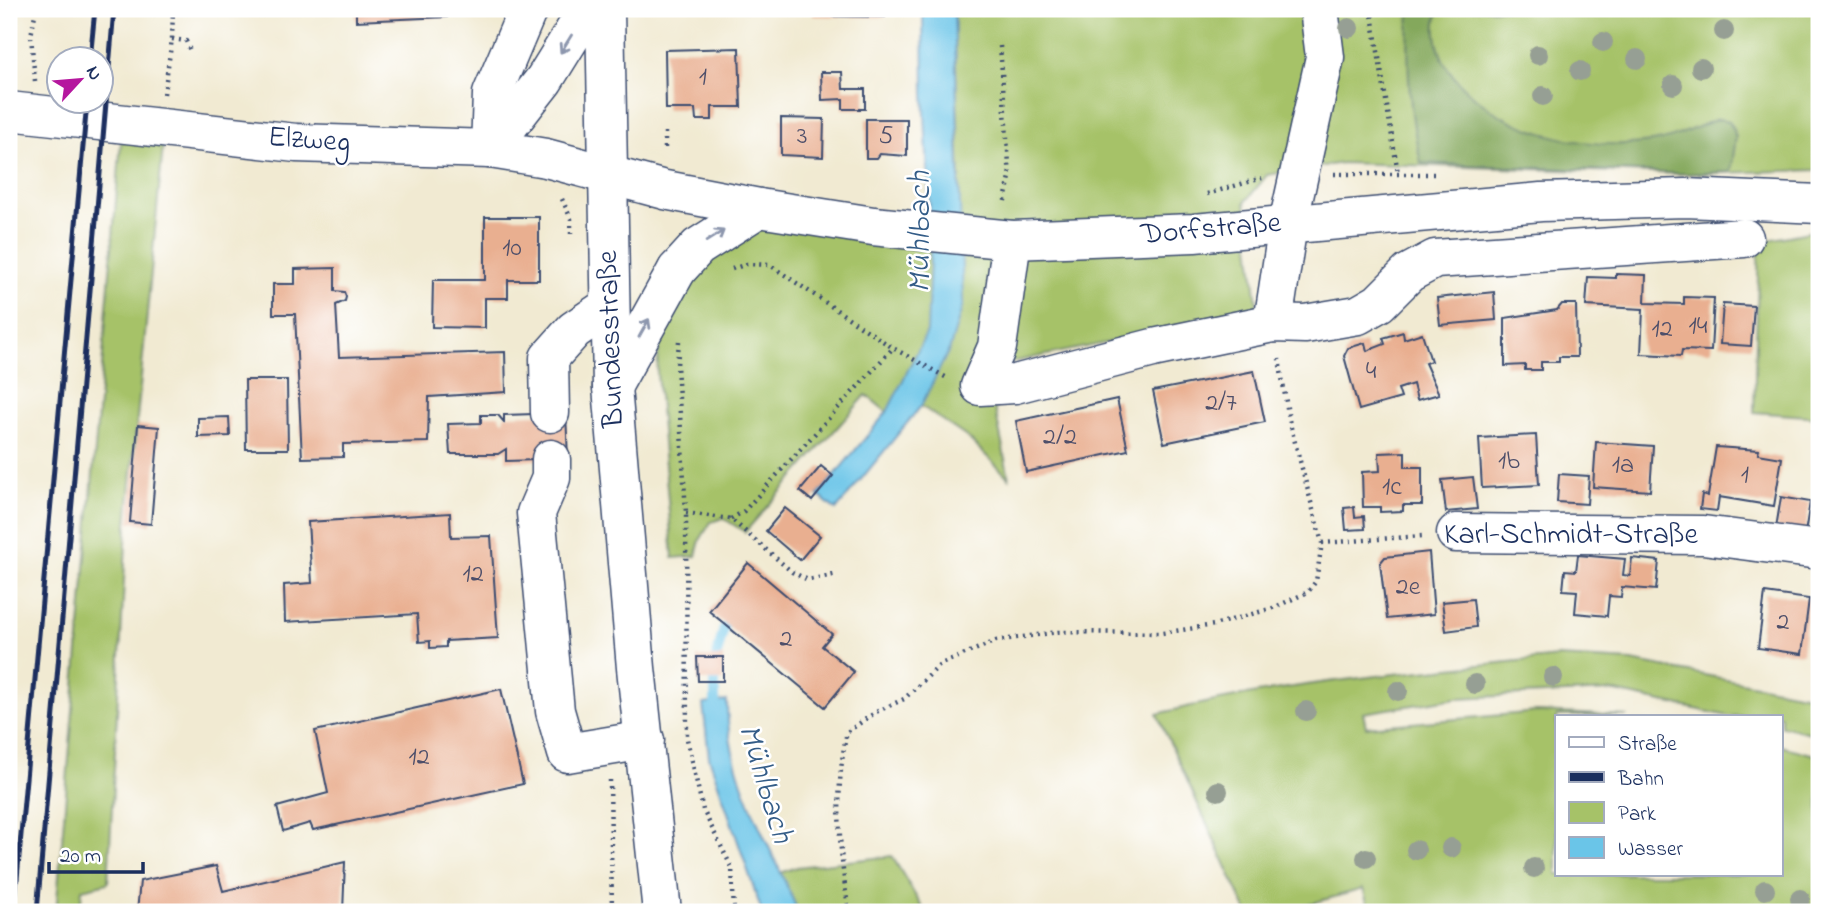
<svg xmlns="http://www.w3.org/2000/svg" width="1828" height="921" viewBox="0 0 1828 921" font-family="'Indie Flower',sans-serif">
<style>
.green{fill:#a6c268;stroke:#607863;stroke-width:2}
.forest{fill:#84a85c;stroke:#506c5d;stroke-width:2}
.water{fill:#6ac5e8;stroke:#427aa3;stroke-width:2}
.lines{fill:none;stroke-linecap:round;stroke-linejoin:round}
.stream{stroke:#6ac5e8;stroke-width:10}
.building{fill:#e9af90}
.minor-casing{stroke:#3b4b6f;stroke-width:41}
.major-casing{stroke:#3b4b6f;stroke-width:41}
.path{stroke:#3b4b6f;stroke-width:4.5;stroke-dasharray:2 5;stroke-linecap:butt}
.minor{stroke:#fff;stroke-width:38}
.major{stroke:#fff;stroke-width:38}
.rail{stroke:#1b2f5e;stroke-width:5}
.tree{fill:#969f94}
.oneway{stroke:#8d97ae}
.labels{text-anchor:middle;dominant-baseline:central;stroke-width:5;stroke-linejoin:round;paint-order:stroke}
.number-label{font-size:26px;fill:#4e4f6a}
.street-label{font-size:30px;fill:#1b2f5e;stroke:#fff}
.water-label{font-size:32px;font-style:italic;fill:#335c87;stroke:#fff}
</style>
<rect width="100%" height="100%" fill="#fff"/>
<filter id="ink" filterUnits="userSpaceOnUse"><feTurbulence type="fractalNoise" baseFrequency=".0143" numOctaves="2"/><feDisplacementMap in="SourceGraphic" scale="14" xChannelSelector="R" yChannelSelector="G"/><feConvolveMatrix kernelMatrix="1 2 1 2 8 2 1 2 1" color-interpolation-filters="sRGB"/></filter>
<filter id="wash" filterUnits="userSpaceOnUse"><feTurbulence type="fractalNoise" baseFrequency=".00686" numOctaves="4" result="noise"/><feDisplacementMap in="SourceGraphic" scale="28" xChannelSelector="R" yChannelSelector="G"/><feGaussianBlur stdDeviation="1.57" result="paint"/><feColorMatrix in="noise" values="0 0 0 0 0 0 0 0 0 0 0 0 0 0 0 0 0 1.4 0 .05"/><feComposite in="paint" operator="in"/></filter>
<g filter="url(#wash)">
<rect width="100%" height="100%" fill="#f1ead2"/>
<g class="green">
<path d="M954,9H1819V170L1687,174L1342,163L1267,175L1245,202L1258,312L1007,363L994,404L1009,478L968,438L921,406L904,426L866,395L745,532L723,518L711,522L700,540L696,556L673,558L657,373L660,331L692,262L767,223L931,237L960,178Z"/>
<path d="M121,141L163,146L127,524L108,883L82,889L80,912H56Z"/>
<path d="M1813,231L1819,232V417L1754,412L1759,242Z"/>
<path d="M1558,657L1632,661L1819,697V735L1781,726V716H1728L1611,691L1457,698L1363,713L1366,727L1537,712L1628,716H1557V874H1781V746L1819,756V912H1370L1363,889L1280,912H1247L1157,714C1288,681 1424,671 1558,657Z"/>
<path d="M892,856L925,912H798L780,873L797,867Z"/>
</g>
<path class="forest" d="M1409,9H1440C1430,28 1439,58 1452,74C1497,132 1582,151 1652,142C1676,139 1696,126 1718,119L1729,121L1736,137L1731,172L1687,174L1421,163C1408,109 1407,64 1409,9Z"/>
<g class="water">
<path d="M923,9H954L963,304L950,348L921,406L836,510L818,495L887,412L927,332L931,237L924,94Z"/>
<path d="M727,701C727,780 770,841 798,912H762L709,757L703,704Z"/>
</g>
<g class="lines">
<path class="stream" d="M715,712V662L724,628"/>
</g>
<g id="blocks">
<g class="building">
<path d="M356,9H446L447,17L356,21Z"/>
<path d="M813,9H885V17L813,16Z"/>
<path d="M739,48L741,107H712V120H696L695,109H666L665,50Z"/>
<path d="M821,72H842L843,89H865V109H843V99L822,100Z"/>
<path d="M781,118L824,119L823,157L781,155Z"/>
<path d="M866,119H907V156L880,154L877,158H866Z"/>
<path d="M485,217H539V280H508V298H485V328L432,327L433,280H485Z"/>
<path d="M335,268V291L344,292L346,297L345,301L336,305L339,357L505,352L506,392L429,397L428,442L343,444V457L302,458L295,314H273V284H295V269Z"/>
<path d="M1616,274L1646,275L1645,303L1684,304V297L1714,298L1711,351L1682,350L1681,356L1641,354L1643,309L1586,306L1588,277L1616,278Z"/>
<path d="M1494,292L1496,320L1440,325L1437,298Z"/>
<path d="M1562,304H1576L1577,357H1559V362H1541V370H1525V365L1505,366V318L1557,310Z"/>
<path d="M1723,304L1754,306L1751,346L1720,344Z"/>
<path d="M1403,332L1404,339L1422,333L1431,361L1425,363L1439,394L1417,400L1413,384L1398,389L1401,398L1359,410L1344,356L1348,348L1365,343L1367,351L1385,344L1383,338Z"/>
<path d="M1254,371L1265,422L1164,443L1153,391Z"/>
<path d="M245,380H287L288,449H246Z"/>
<path d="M1117,399L1128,450L1026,472L1016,421Z"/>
<path d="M566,413L568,459L506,461V449L498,454H450L448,424L481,423V415H498L504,422V415Z"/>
<path d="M229,417L230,436L198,437V418Z"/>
<path d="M138,425L159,427L151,524L130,522Z"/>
<path d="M1536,435L1539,485L1482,488L1479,438Z"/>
<path d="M1596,442L1653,446L1650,491L1593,487Z"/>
<path d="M1716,447L1759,450L1758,454L1782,458L1774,506L1719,497L1717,511L1700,509L1702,494L1708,496Z"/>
<path d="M1405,452V467H1422V505H1403V511L1380,512V507H1363L1362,472L1380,471L1379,453Z"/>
<path d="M821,466L833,476L812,501L800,491Z"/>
<path d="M1559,474L1589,476L1587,504L1557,502Z"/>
<path d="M1473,477L1477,509L1446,512L1442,480Z"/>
<path d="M1781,497L1810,502L1805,533L1776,528Z"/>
<path d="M1354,507L1355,517L1364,516L1365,529L1346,530L1344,508Z"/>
<path d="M785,508L820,536L800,560L766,531Z"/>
<path d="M450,513L451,537L491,536L498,638L446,641V647L430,648V641L419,642L417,614L285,622L284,585L312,583L308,522Z"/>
<path d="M1429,552L1434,614L1387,619L1380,563L1385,557Z"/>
<path d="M1578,555L1625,559L1623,575L1630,576L1632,558L1659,561L1656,590L1622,587L1621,597L1609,596L1607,616L1575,613L1577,591L1563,590L1565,570L1576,571Z"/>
<path d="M748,563L832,634L822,646L854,672L825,707L709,611Z"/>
<path d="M1765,593L1809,599L1802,654L1758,648Z"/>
<path d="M1473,599L1476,627L1446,631L1442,602Z"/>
<path d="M697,657H723V681H698Z"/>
<path d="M501,689L523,784L313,830L310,823L283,831L277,807L328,793L315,731Z"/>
<path d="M345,862L343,912H137L140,881L216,866L223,891Z"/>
</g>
</g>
</g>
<g filter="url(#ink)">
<use href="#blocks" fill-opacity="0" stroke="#3b4b6f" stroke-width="2"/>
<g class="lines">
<g class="minor-casing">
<g id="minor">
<path d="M9,111L296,143L490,149L546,158L665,190L759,208L873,226L1012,240L1194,233L1541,202L1686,198L1819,204"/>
<path d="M490,149L544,80L588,9"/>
<path d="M490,149L492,94L528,9"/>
<path d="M1012,240L997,347L980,386L1015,384L1153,348L1273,323L1305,324L1358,315L1379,303L1409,273L1435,259L1744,238"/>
<path d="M677,270L698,247L759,208"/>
<path d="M1273,323L1288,224L1325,57L1319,9"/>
<path d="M550,413L549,358L574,330L608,307"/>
<path d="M551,459V478L536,513L555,711L567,753L645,740"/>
<path d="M1456,533L1703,535L1819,550"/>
</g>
</g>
<g class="major-casing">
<g id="major">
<path d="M605,9L612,387L636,668L662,912"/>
<path d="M612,387L677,270"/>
</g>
</g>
<g class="path">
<path d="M1371,9L1398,173"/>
<path d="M172,39L186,41L191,53"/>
<path d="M1000,46L1010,177L1004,205"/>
<path d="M35,81L31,36L36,9"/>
<path d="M164,94L172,39L173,9"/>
<path d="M665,132V153"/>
<path d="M1334,174H1437"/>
<path d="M1207,194L1262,178"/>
<path d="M562,199L571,219V237"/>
<path d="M732,269L747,264L770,265L893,348L949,379"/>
<path d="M679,341L677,365L686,513L687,739L703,810L732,868L734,912"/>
<path d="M686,513L731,519L792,572L808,580L838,574"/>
<path d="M731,519L744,511L893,348"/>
<path d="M1322,543L1422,536"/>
<path d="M610,780L612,912"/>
<path d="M849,912C839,853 834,790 847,732L876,712L904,699L941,664L996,641L1058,632L1162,633L1214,625L1273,608L1308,592L1316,581L1322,543L1289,420L1279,359"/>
</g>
<use href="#minor" class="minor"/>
<use href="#major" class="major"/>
<g class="rail">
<path d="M90,60L95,9"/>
<path d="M14,912L87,102"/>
<path d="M37,912L114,9"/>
</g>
</g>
<g class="tree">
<circle cx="1349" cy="28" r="10"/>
<circle cx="1724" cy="31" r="10"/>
<circle cx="1603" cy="42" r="10"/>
<circle cx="1538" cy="55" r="10"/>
<circle cx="1637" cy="59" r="10"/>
<circle cx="1701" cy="68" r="10"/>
<circle cx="1580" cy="71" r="10"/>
<circle cx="1673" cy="85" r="10"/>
<circle cx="1543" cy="96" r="10"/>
<circle cx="1553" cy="677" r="10"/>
<circle cx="1475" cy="684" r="10"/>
<circle cx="1398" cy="691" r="10"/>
<circle cx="1306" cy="711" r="10"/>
<circle cx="1218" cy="791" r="10"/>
<circle cx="1451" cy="848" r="10"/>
<circle cx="1416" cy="850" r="10"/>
<circle cx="1366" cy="858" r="10"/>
<circle cx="1534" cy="868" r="10"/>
<circle cx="1765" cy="890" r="10"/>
<circle cx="1800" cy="899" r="10"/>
</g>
<defs><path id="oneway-shaft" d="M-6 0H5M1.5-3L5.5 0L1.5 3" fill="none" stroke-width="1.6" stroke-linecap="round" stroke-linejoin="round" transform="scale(1.75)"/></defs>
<g class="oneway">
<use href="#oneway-shaft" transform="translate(566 44) rotate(122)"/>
<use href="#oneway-shaft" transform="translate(715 236) rotate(-32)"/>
<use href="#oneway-shaft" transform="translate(644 328) rotate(-61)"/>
</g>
</g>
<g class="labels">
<g class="number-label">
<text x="703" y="78">1</text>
<text x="802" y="137">3</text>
<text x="886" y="137">5</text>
<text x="512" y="249">10</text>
<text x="1698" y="327">14</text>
<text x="1662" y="330">12</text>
<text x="1371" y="372">4</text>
<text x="1221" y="404">2/7</text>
<text x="1060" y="438">2/2</text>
<text x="1509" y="462">1b</text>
<text x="1623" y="466">1a</text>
<text x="1745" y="476">1</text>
<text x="1392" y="488">1c</text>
<text x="473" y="575">12</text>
<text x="1408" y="588">2e</text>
<text x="1783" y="623">2</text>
<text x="786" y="640">2</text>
<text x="419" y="758">12</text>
</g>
<g class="street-label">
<text transform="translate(309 141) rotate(4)">Elzweg</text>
<text transform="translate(1211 230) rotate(-5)">Dorfstraße</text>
<text transform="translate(612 339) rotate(-92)">Bundesstraße</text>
<text x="1571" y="536">Karl-Schmidt-Straße</text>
</g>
<g class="water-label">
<text transform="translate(921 232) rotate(-90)">Mühlbach</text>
<text transform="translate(764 784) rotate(73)">Mühlbach</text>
</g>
</g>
<rect width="1828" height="921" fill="none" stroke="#fff" stroke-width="35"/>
<rect x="1555" y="715" width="228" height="161" fill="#ffffff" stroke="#a4acbf" stroke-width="2"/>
<rect x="1569" y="737" width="35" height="10" fill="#ffffff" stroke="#a4acbf" stroke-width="2"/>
<text x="1618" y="750" font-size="21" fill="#1b2f5e">Straße</text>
<rect x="1569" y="772" width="35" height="10" fill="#1b2f5e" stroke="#a4acbf" stroke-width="2"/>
<text x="1618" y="785" font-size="21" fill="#1b2f5e">Bahn</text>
<rect x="1569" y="802" width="35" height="21" fill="#a6c268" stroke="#a4acbf" stroke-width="2"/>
<text x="1618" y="820" font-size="21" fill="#1b2f5e">Park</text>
<rect x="1569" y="837" width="35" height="21" fill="#6ac5e8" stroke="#a4acbf" stroke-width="2"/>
<text x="1618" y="855" font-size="21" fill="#1b2f5e">Wasser</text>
<g transform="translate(80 80) rotate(64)"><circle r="33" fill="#ffffff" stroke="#a4acbf" stroke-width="2"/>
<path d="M0-5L12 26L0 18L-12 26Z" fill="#b5179e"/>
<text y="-10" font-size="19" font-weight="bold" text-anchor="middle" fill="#1b2f5e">N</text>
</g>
<path d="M49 862v10h94v-10" fill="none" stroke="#1b2f5e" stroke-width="3.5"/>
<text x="60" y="862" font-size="21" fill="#1b2f5e" stroke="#ffffff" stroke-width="5" paint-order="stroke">20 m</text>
</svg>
